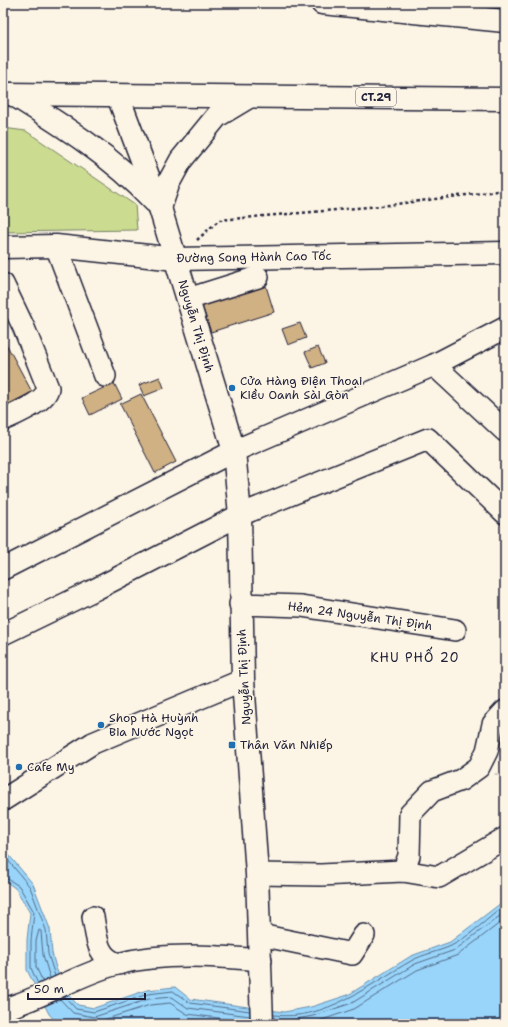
<svg xmlns="http://www.w3.org/2000/svg" width="508" height="1027" viewBox="0 0 508 1027" font-family="'Shantell Sans',sans-serif">
<style>
.green{fill:#cbdc90;stroke:#767f66}
.water{fill:#99d5fa;stroke:#698dae}
.lines{fill:none;stroke-linecap:round;stroke-linejoin:round}
.shore{stroke:#526a87;stroke-width:1}
.building{fill:#d0b184;stroke:#22223b}
.minor-tunnel{stroke:#d0cbc3;stroke-width:21;stroke-dasharray:21 10;stroke-linecap:butt}
.minor-casing{stroke:#22223b;stroke-width:24}
.major-casing{stroke:#22223b;stroke-width:25}
.highway-casing{stroke:#22223b;stroke-width:25}
.path{stroke:#22223b;stroke-width:2.5;stroke-dasharray:3 3;stroke-linecap:butt}
.minor{stroke:#fcf5e5;stroke-width:21}
.major{stroke:#fcf5e5;stroke-width:22}
.highway{stroke:#fcf5e5;stroke-width:22}
.poi-dot{fill:#1f6fb2;stroke:#fcf5e5;stroke-width:1.5}
.labels{text-anchor:middle;dominant-baseline:central;stroke-width:3.5;stroke-linejoin:round;paint-order:stroke}
.shield{fill:#fcf5e5;stroke:#63616e;stroke-width:1}
.shield-label{font-size:11px;font-weight:bold;fill:#22223b}
.street-label{font-size:12px;fill:#22223b;stroke:#fcf5e5}
.poi-label{font-size:12px;fill:#22223b;stroke:#fcf5e5;text-anchor:start}
.neighbourhood-label{font-size:13px;letter-spacing:1px;fill:#22223b;stroke:#fcf5e5}
</style>
<rect width="100%" height="100%" fill="#fcf5e5"/>
<filter id="ink" filterUnits="userSpaceOnUse"><feTurbulence type="fractalNoise" baseFrequency=".025" numOctaves="2"/><feDisplacementMap in="SourceGraphic" scale="8" xChannelSelector="R" yChannelSelector="G"/><feConvolveMatrix kernelMatrix="1 2 1 2 8 2 1 2 1" color-interpolation-filters="sRGB"/></filter>
<g filter="url(#ink)">
<path class="green" d="M3,128L26,131L135,205L137,230L3,232Z"/>
<path class="water" d="M3,848L33,884L50,929L52,953L56,968L66,993L78,1005L94,1008L147,990L175,987L190,999L284,1012L311,1007L348,995L411,956L450,942L505,900V1015L491,1024H58L49,1014L27,970V940L30,913L16,889L3,879Z"/>
<g class="lines">
<g class="shore">
<path d="M3,854L30,887L46,930L48,954L55,976"/>
<path d="M3,876L19,886L34,912L31,941V968L38,984"/>
<path d="M43,982L36,967V941L39,930L41,931L43,955L50,978"/>
<path d="M65,997L76,1009L94,1012L148,994L173,991L190,1003L250,1011"/>
<path d="M60,999L73,1013L94,1017L149,999L172,997L188,1008L250,1016"/>
<path d="M274,1015C324,1022 370,984 411,961C423,954 438,952 451,946C466,939 491,916 505,905"/>
<path d="M274,1020L285,1021L313,1016L352,1003L415,964L455,950L505,912"/>
<path d="M71,1024L73,1020L97,1022L150,1005L170,1003L187,1014L250,1022"/>
<path d="M303,1024L316,1022L354,1009L417,970L458,955L505,919"/>
</g>
</g>
<g class="building">
<path d="M266,286L274,312L211,332L202,306Z"/>
<path d="M300,323L306,338L288,345L282,329Z"/>
<path d="M3,338L32,392L3,407Z"/>
<path d="M318,347L325,363L312,368L305,352Z"/>
<path d="M160,377L164,388L144,396L139,385Z"/>
<path d="M114,383L122,399L90,415L82,398Z"/>
<path d="M141,394L176,462L155,473L120,404Z"/>
</g>
<g class="lines">
<path class="minor-tunnel" d="M505,773V775"/>
<g class="minor-casing">
<g id="minor">
<path d="M56,246L105,376"/>
<path d="M3,284L24,328L48,388C46,402 15,414 3,420"/>
<path d="M188,299L258,277"/>
<path d="M434,365L505,431"/>
<path d="M3,569L234,451L434,365L505,328"/>
<path d="M240,604L301,606L455,630"/>
<path d="M3,634L96,589L240,515L428,439L505,513"/>
<path d="M3,800L93,743L243,680"/>
<path d="M403,871L409,856L410,814L432,791L461,780L479,767L487,751L493,724L505,711"/>
<path d="M257,874L321,875L403,871L439,877L505,838"/>
<path d="M93,917C97,937 96,957 118,964"/>
<path d="M260,935L352,954L364,935"/>
<path d="M3,1016L7,1008C45,997 78,974 117,964C163,952 214,956 261,960"/>
</g>
</g>
<g class="major-casing">
<g id="major">
<path d="M12,94C62,125 113,157 154,201"/>
<path d="M118,96L160,208L234,451L240,515L243,680L257,874L262,1024"/>
<path d="M160,208L169,182L181,160L217,116L247,98"/>
<path d="M3,247L56,246L176,259L505,253"/>
</g>
</g>
<g class="highway-casing">
<g id="highway">
<path d="M322,3L505,21"/>
<path d="M3,94L505,99"/>
</g>
</g>
<path class="path" d="M197,240L219,220L381,206L505,190"/>
<use href="#minor" class="minor"/>
<use href="#major" class="major"/>
<use href="#highway" class="highway"/>
</g>
</g>
<g class="poi-dot">
<circle cx="232" cy="388" r="4"/>
<circle cx="101" cy="725" r="4"/>
<rect x="228" y="741" width="8" height="8" rx="2"/>
<circle cx="19" cy="767" r="4"/>
</g>
<g class="labels">
<rect class="shield" x="356" y="88" width="40" height="18" rx="3"/>
<g class="shield-label">
<text x="376" y="97">CT.29</text>
</g>
<g class="street-label">
<text transform="translate(254 257) rotate(-1)">Đường Song Hành Cao Tốc</text>
<text transform="translate(196 326) rotate(73)">Nguyễn Thị Định</text>
<text transform="translate(360 616) rotate(8)">Hẻm 24 Nguyễn Thị Định</text>
<text transform="translate(244 677) rotate(-93)">Nguyễn Thị Định</text>
</g>
<g class="poi-label">
<text x="240" y="381">Cửa Hàng Điện Thoại<tspan x="240" dy="14">Kiều Oanh Sài Gòn</tspan></text>
<text x="109" y="718">Shop Hà Huỳnh<tspan x="109" dy="14">Bia Nước Ngọt</tspan></text>
<text x="240" y="745">Thân Văn Nhiếp</text>
<text x="27" y="767">Cafe My</text>
</g>
<g class="neighbourhood-label">
<text x="415" y="657">KHU PHỐ 20</text>
</g>
</g>
<rect width="508" height="1027" fill="none" stroke="#fcf5e5" stroke-width="16"/>
<rect x="8" y="8" width="492" height="1011" fill="none" stroke="#22223b" stroke-width="1.5" filter="url(#ink)"/>
<path d="M28 993v6h117v-6" fill="none" stroke="#22223b" stroke-width="2"/>
<text x="34" y="993" font-size="12" fill="#22223b" stroke="#fcf5e5" stroke-width="3" paint-order="stroke">50 m</text>
</svg>
